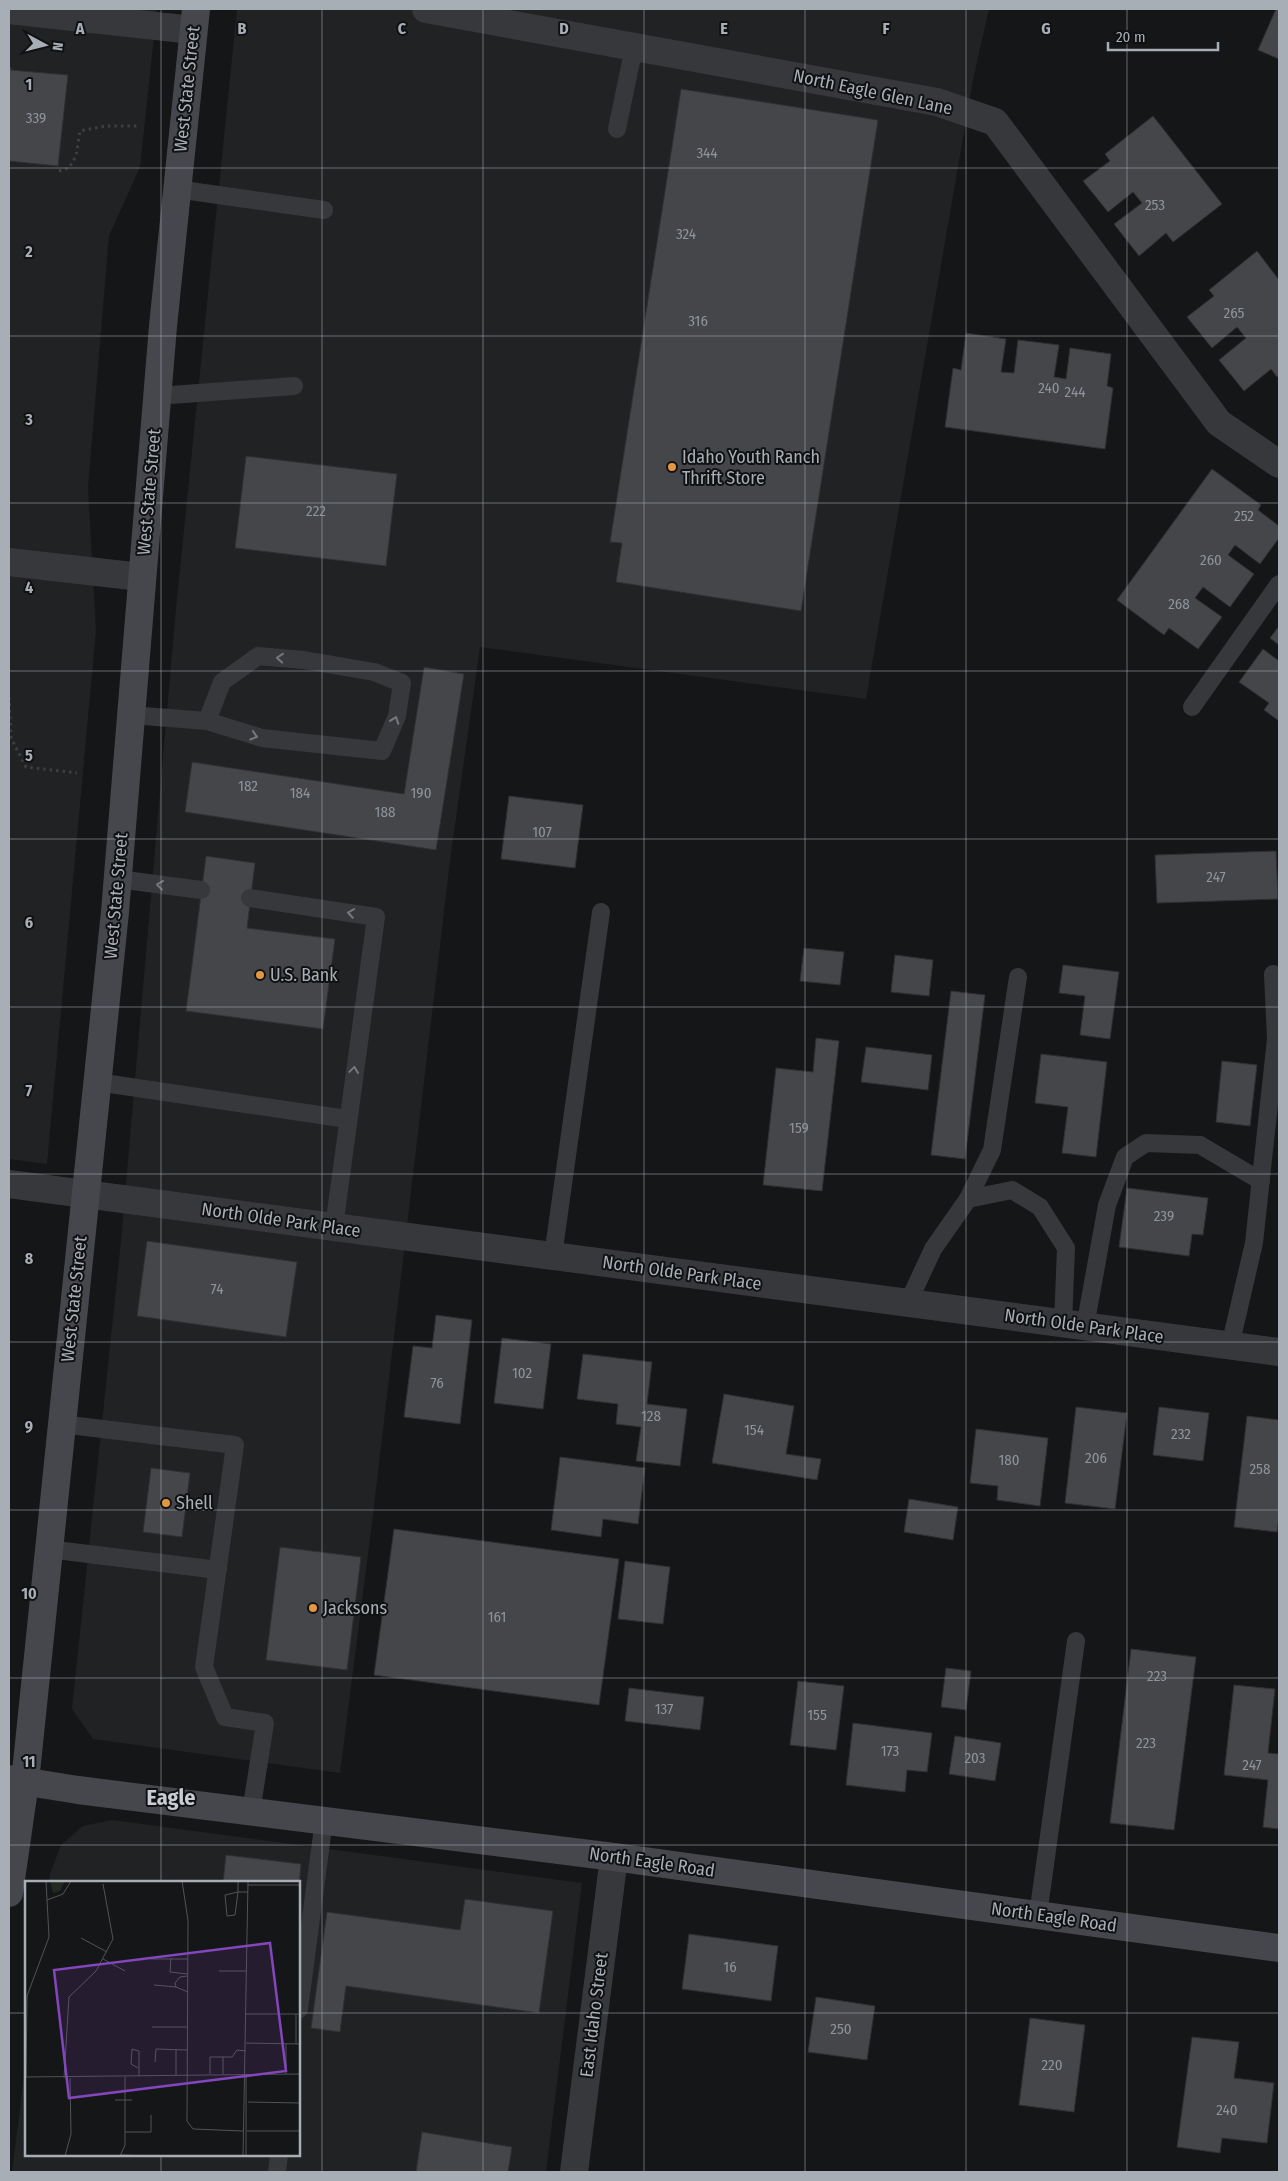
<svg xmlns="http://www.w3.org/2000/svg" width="1288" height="2181" viewBox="0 0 1288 2181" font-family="'Fira Sans Condensed',sans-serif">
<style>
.built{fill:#212224}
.building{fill:#44464a;stroke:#303033}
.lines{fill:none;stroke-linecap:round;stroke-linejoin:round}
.path{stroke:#3d3f43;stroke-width:3;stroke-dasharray:2.5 4;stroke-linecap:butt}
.service{stroke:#37383c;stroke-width:18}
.minor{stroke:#37383c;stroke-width:28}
.secondary{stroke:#45474c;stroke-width:28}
.oneway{stroke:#75797f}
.grid{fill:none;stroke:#a8aeb6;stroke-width:1;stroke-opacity:0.55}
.poi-dot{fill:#e49740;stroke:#101112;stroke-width:2}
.labels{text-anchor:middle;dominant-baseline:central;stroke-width:4;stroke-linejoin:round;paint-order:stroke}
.number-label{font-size:15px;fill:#8f949b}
.street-label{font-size:18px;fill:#a8aeb6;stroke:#101112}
.poi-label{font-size:18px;fill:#a8aeb6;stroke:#101112;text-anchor:start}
.district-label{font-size:22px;font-weight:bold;fill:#c9cdd3;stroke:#101112}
.inset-road{fill:none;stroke:#505357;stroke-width:1}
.view{fill:#8446bd;fill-opacity:0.15;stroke:#8446bd;stroke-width:2.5}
.inset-edge{fill:none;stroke:#a8aeb6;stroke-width:2.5}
.grid-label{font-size:16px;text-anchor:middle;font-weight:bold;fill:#a8aeb6;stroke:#101112;stroke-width:4;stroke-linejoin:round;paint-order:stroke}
</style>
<rect width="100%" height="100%" fill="#151617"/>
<g class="built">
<path d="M9,9H157L140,167L109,236L88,488L96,630L47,1164L9,1159Z"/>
<path d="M237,9H989L973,80L866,699L480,647L450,861L372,1523L340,1773L93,1739L72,1709L121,1241L176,608Z"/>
<path d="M112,1820L582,1883L546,2172H12L26,2059V2155H299V1882H49L50,1874L61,1845L83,1826Z"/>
</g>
<g class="building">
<path d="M1276,9H1279V59L1258,50Z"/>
<path d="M9,67H11V70L68,75L58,166L9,161Z"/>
<path d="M681,89L878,120L801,611L616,582L622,543L610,542Z"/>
<path d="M1153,116L1222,204L1173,242L1166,233L1139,256L1114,224L1142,203L1133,192L1108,212L1083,181L1110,161L1105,154Z"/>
<path d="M1257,251L1279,280V376L1277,377L1271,369L1244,391L1219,360L1246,338L1237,327L1212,348L1187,317L1214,296L1209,290Z"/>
<path d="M966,333L1006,339L1001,372L1014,373L1018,340L1059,345L1054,377L1066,379L1070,348L1111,354L1107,386L1113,388L1105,449L945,427L953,368L961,370Z"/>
<path d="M246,456L397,474L386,566L235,548Z"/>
<path d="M1212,469L1261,505L1258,510L1279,526V538L1260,564L1235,545L1228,555L1254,574L1230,607L1203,587L1195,598L1222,617L1198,649L1169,628L1164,635L1117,600Z"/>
<path d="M1279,626V645L1270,638Z"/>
<path d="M1263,649L1279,661V721L1264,710L1269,703L1239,682Z"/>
<path d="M424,667L464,674L436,850L185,812L192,762L404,794Z"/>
<path d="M509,796L583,805L575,868L501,859Z"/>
<path d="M1276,851L1278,899L1157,903L1155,855Z"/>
<path d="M206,856L255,863L247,928L335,939L323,1029L186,1011Z"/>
<path d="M804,948L844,952L840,985L800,981Z"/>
<path d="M895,955L933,960L929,996L891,992Z"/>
<path d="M1063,965L1119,972L1110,1039L1080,1035L1085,996L1059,993Z"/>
<path d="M951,991L985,995L965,1159L931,1155Z"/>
<path d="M816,1038L839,1041L822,1191L763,1185L776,1068L813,1072Z"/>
<path d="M866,1047L932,1055L928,1090L861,1082Z"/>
<path d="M1041,1054L1107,1062L1096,1157L1062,1153L1068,1107L1035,1103Z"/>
<path d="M1222,1061L1257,1065L1250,1126L1216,1122Z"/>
<path d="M1127,1188L1208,1198L1203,1235L1192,1234L1189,1256L1119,1247Z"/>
<path d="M147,1241L297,1262L286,1337L137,1316Z"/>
<path d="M436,1315L472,1320L460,1424L404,1417L413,1346L432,1348Z"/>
<path d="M502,1338L551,1344L543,1409L494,1403Z"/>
<path d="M583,1354L652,1362L647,1404L687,1409L680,1466L636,1461L641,1427L616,1424L618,1404L577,1399Z"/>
<path d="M724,1394L794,1406L786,1454L821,1459L817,1480L712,1463Z"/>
<path d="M1076,1407L1127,1413L1115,1509L1065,1503Z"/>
<path d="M1159,1407L1209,1413L1203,1461L1153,1455Z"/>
<path d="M1247,1416L1279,1420V1518L1277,1532L1234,1527Z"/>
<path d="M976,1429L1048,1438L1040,1506L997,1500L998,1486L970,1483Z"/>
<path d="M560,1457L645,1468L638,1524L603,1519L601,1537L551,1530Z"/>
<path d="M151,1468L190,1473L182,1537L143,1532Z"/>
<path d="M909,1499L958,1507L953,1540L904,1532Z"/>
<path d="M394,1529L619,1559L599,1705L374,1675Z"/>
<path d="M280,1547L361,1557L347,1670L266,1660Z"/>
<path d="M625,1561L670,1567L663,1624L618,1619Z"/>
<path d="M1131,1649L1196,1657L1174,1830L1110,1823Z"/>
<path d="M946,1668L971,1671L966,1710L941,1707Z"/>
<path d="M798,1681L844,1686L836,1750L790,1745Z"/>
<path d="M1234,1685L1275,1689L1268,1753L1279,1754V1829L1263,1827L1268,1780L1224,1775Z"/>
<path d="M629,1688L704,1697L700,1730L625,1721Z"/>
<path d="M853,1723L932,1733L927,1772L907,1770L905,1792L846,1785Z"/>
<path d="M955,1736L1001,1743L995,1781L949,1774Z"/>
<path d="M226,1855L301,1864L299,1886V1882H223Z"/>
<path d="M465,1899L553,1911L539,2013L346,1986L340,2032L311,2028L327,1912L460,1930Z"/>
<path d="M689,1934L778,1946L771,2001L682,1989Z"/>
<path d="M816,1997L875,2006L867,2060L808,2052Z"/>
<path d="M1030,2018L1085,2025L1074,2112L1019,2105Z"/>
<path d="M1192,2037L1239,2042L1234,2078L1274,2083L1267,2143L1222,2138L1220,2153L1177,2147Z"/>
<path d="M422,2132L512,2147L508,2172H416Z"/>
</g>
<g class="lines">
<g class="path">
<path d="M59,171L69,168L76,156L80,131L105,126H138"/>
<path d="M9,697L11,738L26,767L77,773"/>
</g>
<g class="service">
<path d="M617,129L634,47"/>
<path d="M176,189L324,210"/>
<path d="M157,396L294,386"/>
<path d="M1192,707L1279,584"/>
<path d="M131,715L207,721L262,738L382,751L397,716L402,683L374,672L304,660L258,656L222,682L207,721"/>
<path d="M118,879L201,890"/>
<path d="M250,898L376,917L334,1227"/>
<path d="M97,1082L347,1119"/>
<path d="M968,1199L992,1150L1018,977"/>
<path d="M553,1256L601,912"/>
<path d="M908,1303L933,1249L968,1199L1012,1190L1040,1207L1066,1248L1063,1324"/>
<path d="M1085,1327L1107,1205L1125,1157L1146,1143L1200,1145L1261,1181"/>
<path d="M1230,1346L1254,1243L1276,1039L1273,974"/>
<path d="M61,1424L235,1445L204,1667L225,1717L265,1723L251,1812"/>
<path d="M48,1549L218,1570"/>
<path d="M1038,1915L1076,1641"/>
<path d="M299,2009L324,1820"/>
<path d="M277,2172L279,2155"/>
</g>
<g class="minor">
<path d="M426,9L937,102L995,122L1219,423L1279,464"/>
<path d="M9,10L193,30"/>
<path d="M9,562L141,577"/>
<path d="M9,1184L1279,1352"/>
<path d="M574,2172L614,1857"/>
</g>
<g class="secondary">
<path d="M9,1779L78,1790L614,1857L1279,1948"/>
<path d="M9,1893L25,1782L115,912L163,326L196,9"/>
</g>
</g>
<defs><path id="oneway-chevron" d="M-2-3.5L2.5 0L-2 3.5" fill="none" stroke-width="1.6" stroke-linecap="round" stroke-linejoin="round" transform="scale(1.25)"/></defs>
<g class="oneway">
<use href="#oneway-chevron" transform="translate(280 658) rotate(-175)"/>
<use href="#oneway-chevron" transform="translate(395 720) rotate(-70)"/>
<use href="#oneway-chevron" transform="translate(254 736) rotate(17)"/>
<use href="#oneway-chevron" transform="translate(160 885) rotate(-173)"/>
<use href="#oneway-chevron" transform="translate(351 913) rotate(-171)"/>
<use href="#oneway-chevron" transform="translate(354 1070) rotate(-82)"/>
</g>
<path class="grid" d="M161,9V1882M322,9V2172M483,9V2172M644,9V2172M805,9V2172M966,9V2172M1127,9V2172M9,168H1279M9,336H1279M9,503H1279M9,671H1279M9,839H1279M9,1007H1279M9,1174H1279M9,1342H1279M9,1510H1279M9,1678H1279M9,1845H1279M9,2013H26M299,2013H1279M161,2155V2172"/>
<g class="poi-dot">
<circle cx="672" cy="467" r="5"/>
<circle cx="260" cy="975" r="5"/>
<circle cx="166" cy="1503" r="5"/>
<circle cx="313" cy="1608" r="5"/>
</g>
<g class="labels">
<g class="number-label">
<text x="36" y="118">339</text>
<text x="707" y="153">344</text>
<text x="1155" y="205">253</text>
<text x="686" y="234">324</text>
<text x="1234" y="313">265</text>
<text x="698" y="321">316</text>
<text x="1049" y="388">240</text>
<text x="1075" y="392">244</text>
<text x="316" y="511">222</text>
<text x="1244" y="516">252</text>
<text x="1211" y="560">260</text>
<text x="1179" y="604">268</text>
<text x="248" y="786">182</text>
<text x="300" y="793">184</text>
<text x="421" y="793">190</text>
<text x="385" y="812">188</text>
<text x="542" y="832">107</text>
<text x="1216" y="877">247</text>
<text x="799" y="1128">159</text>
<text x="1164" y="1216">239</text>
<text x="217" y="1289">74</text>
<text x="522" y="1373">102</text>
<text x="437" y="1383">76</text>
<text x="651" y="1416">128</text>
<text x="754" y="1430">154</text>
<text x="1181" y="1434">232</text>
<text x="1096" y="1458">206</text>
<text x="1009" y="1460">180</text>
<text x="1260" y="1469">258</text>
<text x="497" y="1617">161</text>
<text x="1157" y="1676">223</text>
<text x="664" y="1709">137</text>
<text x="817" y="1715">155</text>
<text x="1146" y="1743">223</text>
<text x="890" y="1751">173</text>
<text x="975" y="1758">203</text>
<text x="1252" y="1765">247</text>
<text x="730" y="1967">16</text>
<text x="841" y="2029">250</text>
<text x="1052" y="2065">220</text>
<text x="1227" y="2110">240</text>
</g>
<g class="street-label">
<text transform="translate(187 89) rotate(-84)">West State Street</text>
<text transform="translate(873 92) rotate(12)">North Eagle Glen Lane</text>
<text transform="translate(149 492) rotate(-85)">West State Street</text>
<text transform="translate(116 896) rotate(-85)">West State Street</text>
<text transform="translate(281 1220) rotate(8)">North Olde Park Place</text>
<text transform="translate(682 1273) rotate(8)">North Olde Park Place</text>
<text transform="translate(74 1299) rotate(-84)">West State Street</text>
<text transform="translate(1084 1326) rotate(8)">North Olde Park Place</text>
<text transform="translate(652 1862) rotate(8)">North Eagle Road</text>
<text transform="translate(1054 1917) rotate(8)">North Eagle Road</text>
<text transform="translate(594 2015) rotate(-83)">East Idaho Street</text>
</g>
<g class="poi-label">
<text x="682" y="457">Idaho Youth Ranch<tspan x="682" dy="21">Thrift Store</tspan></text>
<text x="270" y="975">U.S. Bank</text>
<text x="176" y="1503">Shell</text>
<text x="323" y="1608">Jacksons</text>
</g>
<g class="district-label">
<text x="171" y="1797">Eagle</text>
</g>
</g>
<g transform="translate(25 1881)">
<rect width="275" height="275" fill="#151617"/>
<path d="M25,0H40L35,10L28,12Z" fill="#222a22"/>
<path class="inset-road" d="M157,0L163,39L162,240L168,248L218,250M213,0V11L200,14L202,35L210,34L213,11H223M223,4H275M22,19L38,13L46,0M56,57L82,71M146,77L145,91L163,93M78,78L100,90M126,78H163M194,90H222M162,95L155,96L150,102L151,106L163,111M129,104L151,106M221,133H275M127,146H162M221,162L275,163M261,163V193M271,163V133M198,176V193M130,181L131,168L162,169M113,187L106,183L107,168L114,170V195M185,193V176H207L212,169L221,170M151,194V169M221,195V275M0,196L275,193M1,196L2,115L24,56L21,0M39,197L44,116L71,90L88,58L78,3M90,219H107M223,221L275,222M222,250H275M100,251H126V234M95,274L131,275M40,275L46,253L45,197M95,275L100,264V196M218,275L223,0"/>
<path class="view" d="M245,62L261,190L44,217L29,89Z"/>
<rect width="275" height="275" class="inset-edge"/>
</g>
<g class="grid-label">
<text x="80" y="34">A</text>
<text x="242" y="34">B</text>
<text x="402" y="34">C</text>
<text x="564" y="34">D</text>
<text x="724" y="34">E</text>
<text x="886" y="34">F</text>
<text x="1046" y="34">G</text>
<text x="29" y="90">1</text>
<text x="29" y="257">2</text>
<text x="29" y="425">3</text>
<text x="29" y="593">4</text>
<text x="29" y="761">5</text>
<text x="29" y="928">6</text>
<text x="29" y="1096">7</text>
<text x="29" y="1264">8</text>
<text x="29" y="1432">9</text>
<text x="29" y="1599">10</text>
<text x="29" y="1767">11</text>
</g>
<rect width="1288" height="2181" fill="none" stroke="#a8aeb6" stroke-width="20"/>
<g transform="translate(45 45) rotate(97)" stroke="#101112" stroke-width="4" paint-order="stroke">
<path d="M0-4L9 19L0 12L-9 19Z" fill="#a8aeb6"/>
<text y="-8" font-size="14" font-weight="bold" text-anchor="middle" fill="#a8aeb6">N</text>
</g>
<path d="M1108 42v8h110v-8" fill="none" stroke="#a8aeb6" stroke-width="2.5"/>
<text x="1116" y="42" font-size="15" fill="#a8aeb6" stroke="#101112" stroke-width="4" paint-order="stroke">20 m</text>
</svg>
